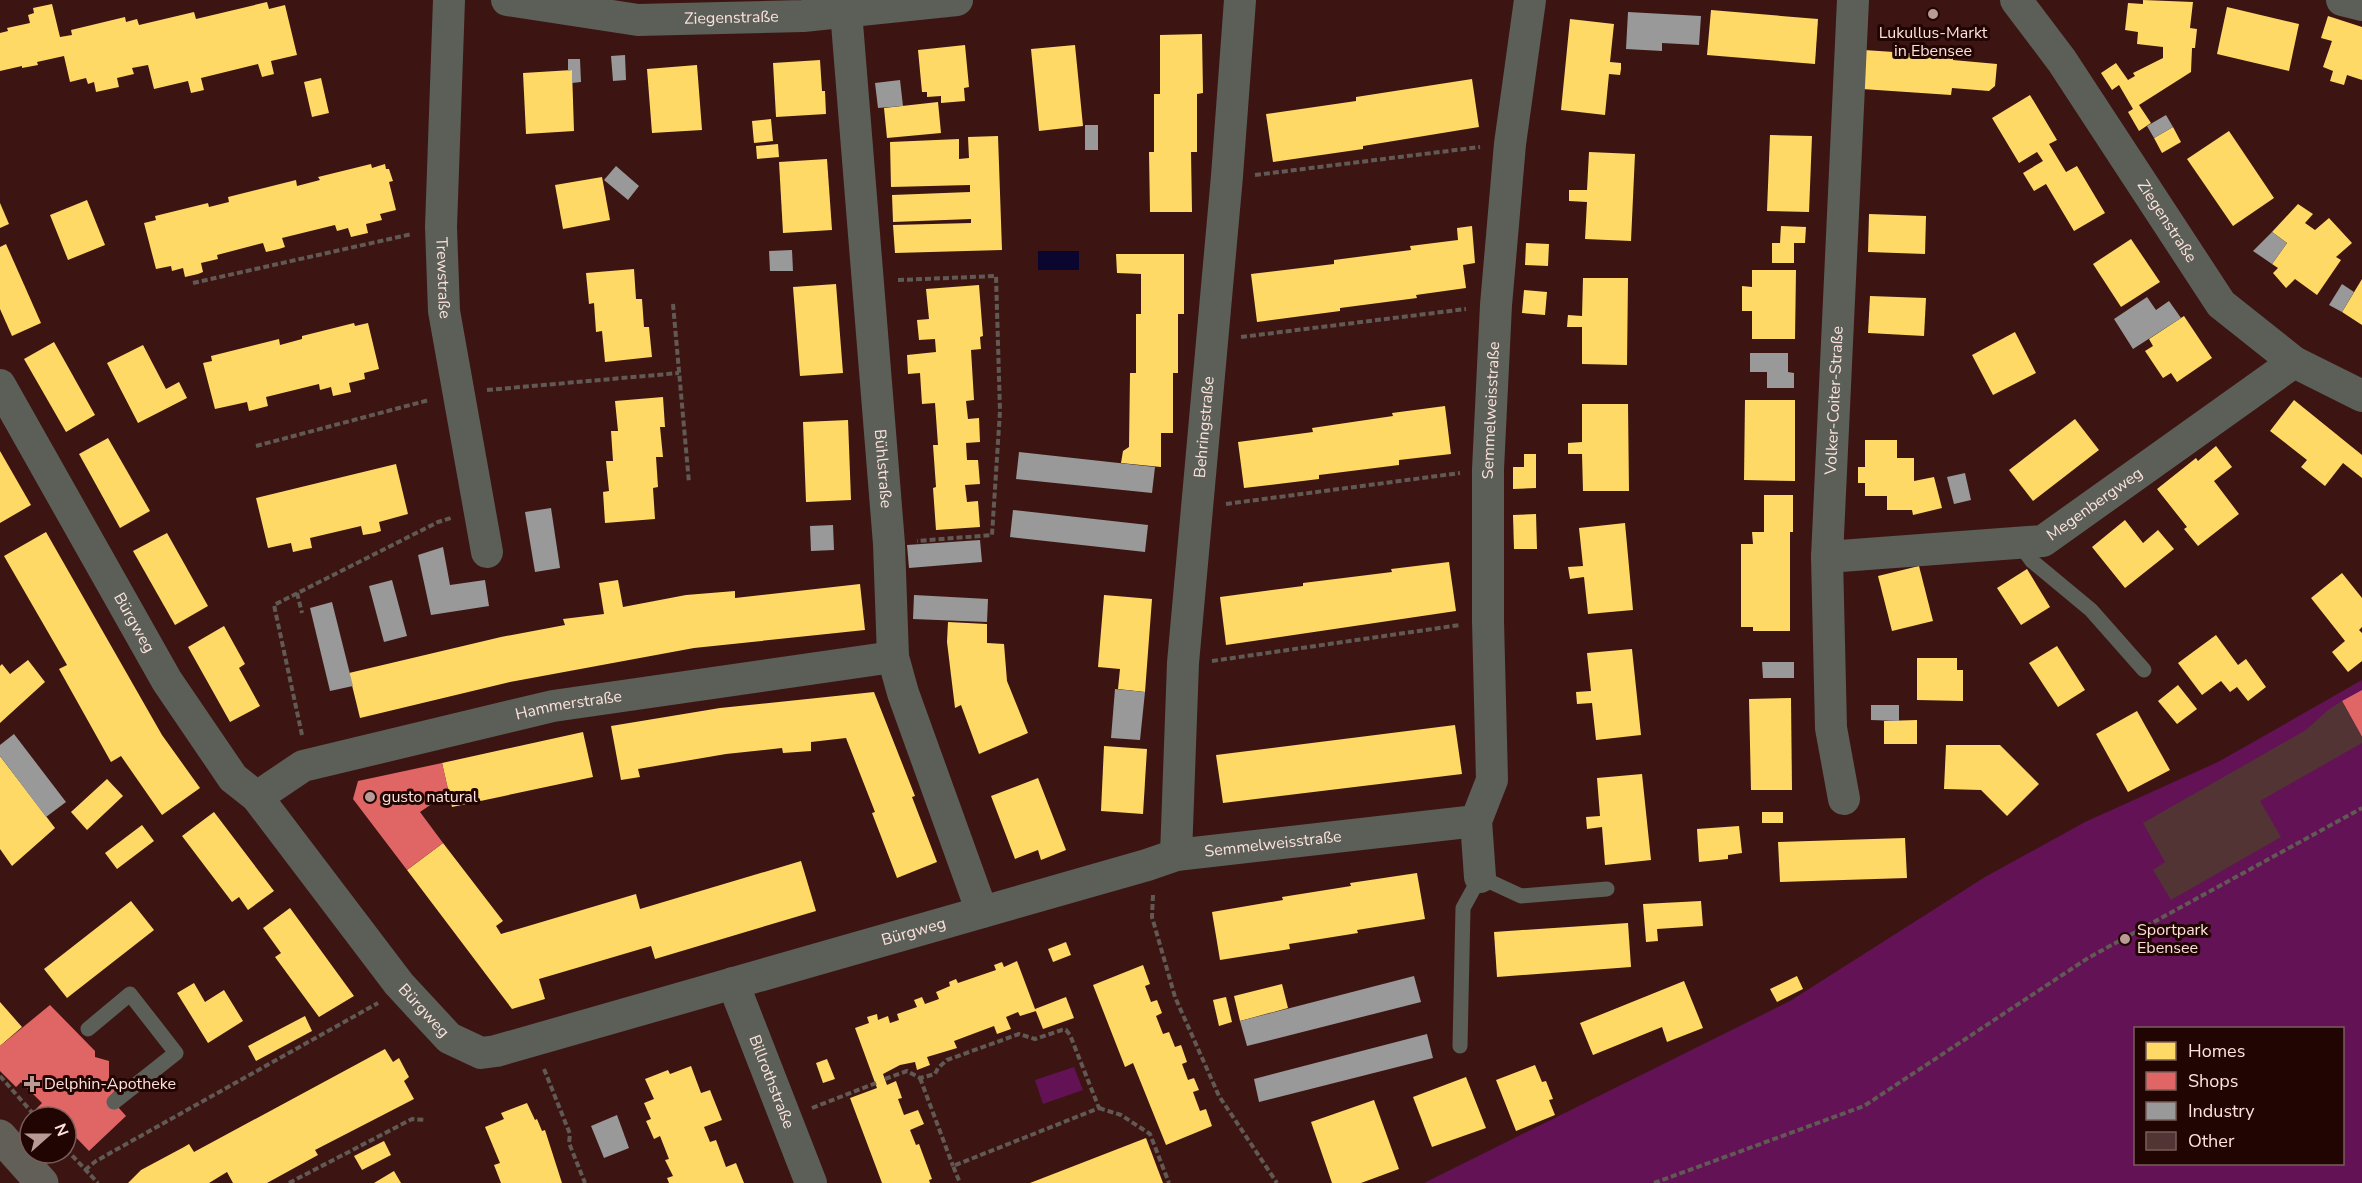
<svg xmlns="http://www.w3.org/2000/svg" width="2362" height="1183" viewBox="0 0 2362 1183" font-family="'Nunito Sans',sans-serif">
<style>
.green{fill:#621255;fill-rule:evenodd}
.water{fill:#0b0630}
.homes{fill:#ffd966}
.shops{fill:#e06666}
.industry{fill:#999}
.building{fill:#533435}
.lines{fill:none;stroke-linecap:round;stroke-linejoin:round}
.path{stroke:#615954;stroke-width:4;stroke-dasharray:6 3;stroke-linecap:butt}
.service{stroke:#5b5f58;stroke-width:15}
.minor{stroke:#5b5f58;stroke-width:32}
.secondary{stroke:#615f58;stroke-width:33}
.poi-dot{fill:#b99a95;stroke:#210502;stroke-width:2}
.labels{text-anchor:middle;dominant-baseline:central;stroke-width:6;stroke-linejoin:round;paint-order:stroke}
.street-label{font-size:16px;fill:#fde2dc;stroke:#210502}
.poi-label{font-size:16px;fill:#fde2dc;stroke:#210502;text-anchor:start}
</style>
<rect width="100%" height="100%" fill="#3c1512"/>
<g class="green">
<path d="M2362,680V1183H1424L1790,1001L1985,877L2085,822L2218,762ZM2136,1028H2342V1164H2136Z"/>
<path d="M1074,1067L1083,1090L1043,1104L1035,1080Z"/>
</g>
<rect class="water" x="1038" y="251" width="41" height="19"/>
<g class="homes">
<path d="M2143,0L2193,2L2190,28L2197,29L2195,48H2192L2191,72L2139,105L2151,123L2139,131L2128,112L2133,109L2119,85L2112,90L2101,73L2116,63L2128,80L2135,76L2133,73L2163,58V47L2137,44L2138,32L2125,30L2128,3L2143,4Z"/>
<path d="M267,2L269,9L285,5L297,55L271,61L274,74L262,77L258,64L201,78L204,90L191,93L188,81L154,89L148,65L132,68L134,74L117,78L119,87L96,92L94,82L88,84L86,78L70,82L64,56L37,62L38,65L22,68V66L0,71V33L8,31L7,28L30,23L28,15L34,13L33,8L52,4L60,37L72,35L71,30L125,17L126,22L137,19L139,25L194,12L196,19Z"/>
<path d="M2227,7L2299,24L2289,71L2217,54Z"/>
<path d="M1711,10L1818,19L1815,64L1707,55Z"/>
<path d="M2328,16L2362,27V80L2347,75L2344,85L2330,81L2333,71L2323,67L2332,41L2321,38Z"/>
<path d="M1570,19L1614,24L1610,62L1621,63V69L1620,75L1609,74L1605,115L1561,110Z"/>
<path d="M1202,34L1203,93L1197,94V152H1191L1192,212H1150L1149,152H1154V94H1160V35Z"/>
<path d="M965,45L969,87L964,88L965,101L941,103V96L927,97V92H922L918,50Z"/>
<path d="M1075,45L1083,126L1039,131L1031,49Z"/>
<path d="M1864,50L1953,56V60L1997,64L1995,86L1989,91L1952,88L1951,95L1862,89Z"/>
<path d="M820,60L822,91H825L826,114L776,117L773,63Z"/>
<path d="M697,65L702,130L652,133L647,69Z"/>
<path d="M572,70L574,131L526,134L523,73Z"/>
<path d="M321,78L329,113L312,117L304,82Z"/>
<path d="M1472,79L1479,127L1363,146V149L1273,162L1266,114L1356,101V97Z"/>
<path d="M2030,95L2057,140L2049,144L2066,172L2077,166L2105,213L2074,231L2046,184L2034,191L2023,173L2043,161L2037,152L2019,163L1992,118Z"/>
<path d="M938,102L941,133L887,138L884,108Z"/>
<path d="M771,119L773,141L754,143L752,121Z"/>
<path d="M2173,127L2181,142L2162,153L2154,138Z"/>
<path d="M2229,131L2274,198L2233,226L2187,159Z"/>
<path d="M1770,135L1812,136L1809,212L1767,211Z"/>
<path d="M998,136L1002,250L895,253L893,225L971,223V219L893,222L892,195L970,192V185L891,187L890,142L959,139V159L969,158L968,137Z"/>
<path d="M778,144L779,157L757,159L756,146Z"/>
<path d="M1589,152L1635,154L1631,241L1585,239L1587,202L1569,201V190H1587Z"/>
<path d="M827,159L832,230L783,233L779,162Z"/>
<path d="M371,164L372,168L385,164L386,169H389L393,181L389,182L396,210L380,214L382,220L366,224L368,233L351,237L348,228L337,231L335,225L282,238L285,247L279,249L266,252L263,243L217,255L218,259L201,263L203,272L198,274L185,277L183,268L172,271L171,266L156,269L144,223L156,220L155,216L208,203L209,207L229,202L228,197L296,180L297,186L320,180L318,177Z"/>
<path d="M602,177L610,220L563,229L555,185Z"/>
<path d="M87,200L105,245L68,260L50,215Z"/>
<path d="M0,203L9,224L0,228Z"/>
<path d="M2298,204L2313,214L2305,223L2315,230L2329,218L2352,243L2336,257L2341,260L2317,295L2295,279L2286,288L2273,273L2278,268L2272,264L2287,243L2272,232Z"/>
<path d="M1869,214L1926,216L1925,254L1868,252Z"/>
<path d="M1472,226L1475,263L1463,265L1466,288L1416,295L1417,298L1340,308V311L1257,322L1251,274L1334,264V260L1411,250L1410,246L1458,240L1457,228Z"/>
<path d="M1781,226L1806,227L1805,243H1794V263H1772V243H1780Z"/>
<path d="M2131,239L2160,282L2121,307L2093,264Z"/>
<path d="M1526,243L1549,244L1548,266L1525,265Z"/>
<path d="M6,244L41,323L12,336L0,309V247Z"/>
<path d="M1116,254H1184V314H1178V373H1173V433H1161V467L1121,463L1123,451L1129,447L1130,373H1136V314H1141V274L1117,273Z"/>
<path d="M634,269L636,299H642L644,327H649L652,357L605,362L602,331L596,332L594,303L589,304L586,273Z"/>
<path d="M1752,270H1796L1795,339H1752V311H1742V286L1752,287Z"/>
<path d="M1583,278H1628L1627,365L1582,364V327H1567L1568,315L1582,316Z"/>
<path d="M2362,279V325L2342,312Z"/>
<path d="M836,284L843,373L800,376L793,287Z"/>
<path d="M979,285L983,336L980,337L981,349L971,350L974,400L966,401L968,419L979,418L980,442L966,443L967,460H978L980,484L965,485L967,502L978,501L980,527L936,530L933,488L936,487L933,445H938L935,403L922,404L920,373L908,374L907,355L936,352L935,339L919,340L917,320L929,319L926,289Z"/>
<path d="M1524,290L1547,292L1545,315L1522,313Z"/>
<path d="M1870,296L1926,298L1924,336L1868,333Z"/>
<path d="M2184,316L2212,358L2177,382L2171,373L2163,378L2145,351L2153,346L2149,339Z"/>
<path d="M354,323L355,326L368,323L379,369L364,373L365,379L349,383L351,392L333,396L331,387L320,390L319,384L266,397L268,406L249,411L247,402L215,409L203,363L212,361L211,356L279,339L280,345L302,339V336Z"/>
<path d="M2015,332L2036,373L1993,395L1972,355Z"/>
<path d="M54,342L95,415L66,432L24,359Z"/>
<path d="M143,345L166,389L179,382L187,398L138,423L107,363Z"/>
<path d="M663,397L665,427H660L663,457H656L658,487L653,488L655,519L605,523L603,492L609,491L606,461H613L611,431H618L615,401Z"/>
<path d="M1745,400H1795V481L1744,480Z"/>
<path d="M2294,400L2362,455V478L2343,463L2325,486L2301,467L2307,460L2270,431Z"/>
<path d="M1582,404H1628L1629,491H1583L1582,454H1568V443L1582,442Z"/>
<path d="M1445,406L1451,454L1399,460V465L1319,475V479L1244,488L1238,442L1313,432L1312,428L1393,416L1392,413Z"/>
<path d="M2075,419L2099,450L2033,501L2009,470Z"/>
<path d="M848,420L851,500L806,502L803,422Z"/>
<path d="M108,438L150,511L120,528L79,454Z"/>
<path d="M1865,440H1897V458H1914V481L1934,477L1942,508L1913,515L1912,510H1887V496H1865V483H1858V467H1865Z"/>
<path d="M2216,446L2232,467L2214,481L2239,514L2198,546L2184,529L2187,527L2157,489L2196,458L2198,461Z"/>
<path d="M0,451L31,505L0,523Z"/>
<path d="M1524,454H1536V488L1513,489V467H1524Z"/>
<path d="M396,464L408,514L379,522L381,531L375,533L363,535L361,526L310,538L312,548L306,549L293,552L291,543L268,548L256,498Z"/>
<path d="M1764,495H1793V532H1790V631H1753V627H1741V544H1753L1752,532H1764Z"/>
<path d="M1536,514L1537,549H1514L1513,515Z"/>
<path d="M2125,520L2143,543L2158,530L2174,549L2125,588L2092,547Z"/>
<path d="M1625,523L1633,610L1588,614L1584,577L1570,579L1568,567L1583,566L1579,528Z"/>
<path d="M46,532L162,735L200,788L162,815L121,756L111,762L59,669L67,665L4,556Z"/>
<path d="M167,533L208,606L175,625L133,551Z"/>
<path d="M1449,562L1456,611L1226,645L1220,597L1303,586V583L1392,572L1391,569Z"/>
<path d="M1919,566L1933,621L1892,631L1878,576Z"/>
<path d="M2027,569L2050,607L2021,625L1997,588Z"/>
<path d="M2342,573L2362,598V627L2359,630L2362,633V661L2348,672L2332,652L2345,641L2311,598Z"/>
<path d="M618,580L623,607L686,595L735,591V598L860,584L865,630L694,648L510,682L360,718L349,673L501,637L565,625L563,619L604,614L599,583Z"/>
<path d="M1104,595L1152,599L1145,692L1118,689L1120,669L1098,667Z"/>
<path d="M948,622L987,624V643L1004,644L1007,681L1028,733L979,754L961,705L955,708L947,642Z"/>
<path d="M224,626L245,664L239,668L260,706L230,722L188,647Z"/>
<path d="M2216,635L2238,665L2246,659L2266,687L2248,701L2237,687L2230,692L2221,681L2202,695L2178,663Z"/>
<path d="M2057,646L2085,690L2058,707L2029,663Z"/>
<path d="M1632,649L1641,735L1596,740L1592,703L1577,704L1576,692L1591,691L1587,653Z"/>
<path d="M1917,658H1957V670H1963V701L1917,700Z"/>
<path d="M28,660L45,682L0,723V666L2,664L10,674Z"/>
<path d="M2178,685L2197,709L2177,724L2158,701Z"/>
<path d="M874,692L915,796L912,797L937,862L897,878L872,813L875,812L846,738L811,742V751L783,753L782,748L726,754L638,769L640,777L621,780L611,726L720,708Z"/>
<path d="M1791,698L1792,790H1751L1749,699Z"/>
<path d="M2137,711L2170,770L2128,792L2096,734Z"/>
<path d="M1917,720V744H1884V721Z"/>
<path d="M1455,725L1462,774L1223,803L1216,755Z"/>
<path d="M583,732L593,777L452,807L442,763Z"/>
<path d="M1946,745H2000L2039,784L2007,816L1981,790L1944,789Z"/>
<path d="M1104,746L1147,749L1143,814L1101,811Z"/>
<path d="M0,756L55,828L12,866L0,849Z"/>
<path d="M1642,774L1651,860L1605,865L1602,827L1587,829L1586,817L1600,816L1597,778Z"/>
<path d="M1038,778L1066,850L1041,860L1038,850L1015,859L991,796Z"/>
<path d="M107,779L123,796L87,830L71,812Z"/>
<path d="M214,812L274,891L248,910L239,897L232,902L182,836Z"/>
<rect x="1762" y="812" width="21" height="11"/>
<path d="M142,825L154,841L117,869L105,853Z"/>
<path d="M1739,826L1742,853L1728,855V859L1699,862L1697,829Z"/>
<path d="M1905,838L1907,878L1780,882L1778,842Z"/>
<path d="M443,843L503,921L496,926L501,934L636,894L640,909L801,861L816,911L655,959L651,946L539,979L545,999L512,1009L407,870Z"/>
<path d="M1417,873L1425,919L1357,930L1358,933L1289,944L1290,949L1220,960L1212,912L1283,900L1282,897L1351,886L1350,883Z"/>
<path d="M131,901L154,930L67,998L44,969Z"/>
<path d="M1701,901L1703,926L1657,929L1658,941L1646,942L1643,904Z"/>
<path d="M290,908L354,996L319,1017L275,957L281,953L263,928Z"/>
<path d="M1628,923L1631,967L1497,977L1494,932Z"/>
<path d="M1066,942L1071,955L1053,962L1048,949Z"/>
<path d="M1017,961L1035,1009L1066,997L1074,1018L1043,1029L1035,1009L1036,1011L1020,1016L1018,1012L1006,1017L1011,1029L997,1034L994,1026L954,1041L957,1048L927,1057L930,1065L917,1070L915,1062L900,1065L883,1074L887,1085L896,1081L902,1098L898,1099L904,1115L918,1110L924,1124L910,1130L916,1145L919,1144L932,1179L929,1180L930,1183H882L850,1098L877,1088L855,1028L869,1023L867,1017L877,1014L878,1020L888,1016L890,1023L899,1020L897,1014L917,1007L914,1000L922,997L925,1004L939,999L936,992L950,986L949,982L956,979L958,983L996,970L994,965L1002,962L1004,967Z"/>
<path d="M1143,965L1150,984L1145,986L1151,1002L1157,1000L1162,1013L1156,1016L1163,1034L1169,1032L1175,1047L1181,1045L1187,1062L1182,1064L1188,1080L1194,1078L1199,1090L1193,1092L1200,1111L1206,1109L1212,1126L1166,1145L1133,1063L1125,1067L1093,985Z"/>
<path d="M1797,976L1803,989L1777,1002L1770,989Z"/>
<path d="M1684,981L1703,1028L1667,1042L1662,1027L1593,1055L1580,1023Z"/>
<path d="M194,983L205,1002L224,990L243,1021L208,1043L177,993Z"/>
<path d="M1282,984L1288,1008L1240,1021L1234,996Z"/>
<path d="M1226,997L1232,1022L1219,1026L1213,1000Z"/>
<path d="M0,1002L22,1027L0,1046Z"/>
<path d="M305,1016L312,1031L256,1061L248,1046Z"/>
<path d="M385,1049L393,1062L399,1058L409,1077L404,1081L414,1099L315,1150L318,1155L267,1183H233L227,1172L209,1183H128L141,1170L184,1147L189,1144L194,1152Z"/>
<path d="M827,1059L835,1079L823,1083L816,1063Z"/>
<path d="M1535,1065L1542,1082L1546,1081L1553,1099L1549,1100L1555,1115L1516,1131L1496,1080Z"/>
<path d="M691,1066L701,1093L710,1090L722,1120L704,1127L710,1142L716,1140L726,1167L736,1163L744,1183H669L667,1178L673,1176L665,1160L669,1159L660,1136L654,1139L646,1121L651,1119L644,1103L654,1099L645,1079L668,1070L670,1074Z"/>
<path d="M1466,1077L1486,1128L1432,1147L1413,1097Z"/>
<path d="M1374,1100L1399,1169L1361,1183H1332L1311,1122Z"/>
<path d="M527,1103L535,1120L537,1119L542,1131L545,1130L562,1183H501L494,1165L500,1163L485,1127L504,1119L501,1113Z"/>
<path d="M1146,1138L1163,1183H1030Z"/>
<path d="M384,1141L391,1155L362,1170L354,1156Z"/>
<path d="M394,1171L401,1183H374Z"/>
</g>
<g class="shops">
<path d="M2362,690V737L2342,701Z"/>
<path d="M442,763L449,793L435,796L436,801L420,812L443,843L407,870L353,799L358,781Z"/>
<path d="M50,1005L95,1051V1057L109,1061V1079L118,1088L109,1097L126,1116L89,1151L66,1127V1117H45L36,1109L42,1103L21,1082L16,1087L0,1071V1046Z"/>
</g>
<g class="industry">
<path d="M1628,12L1701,16L1699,45L1662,43V51L1626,49Z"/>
<path d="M625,55L626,80L613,81L611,56Z"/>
<path d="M568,59H580L581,82L572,83V70L568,71Z"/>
<path d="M900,80L903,106L878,108L875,83Z"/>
<path d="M2166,115L2173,127L2154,138L2147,126Z"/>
<rect x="1085" y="125" width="13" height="25"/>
<path d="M616,166L639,186L628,200L604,180Z"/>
<path d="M2272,232L2287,243L2272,264L2253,251Z"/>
<path d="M792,250L793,271H770L769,251Z"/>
<path d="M2342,284L2354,292L2342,312L2329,305Z"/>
<path d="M2147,297L2156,310L2169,301L2181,318L2133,349L2114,319Z"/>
<path d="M1750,353H1788V372L1794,373V388H1767V372H1750Z"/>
<path d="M1019,452L1155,467L1152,493L1016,479Z"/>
<path d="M1965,473L1971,500L1954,504L1947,477Z"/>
<path d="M551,508L560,568L535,572L525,512Z"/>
<path d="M1013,510L1148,525L1145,552L1010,537Z"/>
<path d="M833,525L834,550L811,551L810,526Z"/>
<path d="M980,540L982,562L909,568L907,545Z"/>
<path d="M443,547L450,585L485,580L489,606L431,615L418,555Z"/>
<path d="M392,580L407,636L384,642L369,586Z"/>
<path d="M914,595L988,599L987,622L913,619Z"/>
<path d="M332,602L353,686L330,691L310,608Z"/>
<path d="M1762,662H1794V678H1763Z"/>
<path d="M1115,689L1145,692L1140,740L1111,738Z"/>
<path d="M1871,705H1899V721L1871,720Z"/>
<path d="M14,734L66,802L46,817L0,756V745Z"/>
<path d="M1414,976L1421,1002L1247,1046L1240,1021Z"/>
<path d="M1427,1034L1433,1058L1259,1102L1254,1079Z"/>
<path d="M617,1115L629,1148L604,1158L591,1126Z"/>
</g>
<path class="building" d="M2342,701L2362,737V743L2260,801L2281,837L2171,900L2153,870L2165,862L2143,823L2306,730L2328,710Z"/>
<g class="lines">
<g class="path">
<path d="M1255,175L1480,147"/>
<path d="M898,280L996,276L1000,411L992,535L917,541"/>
<path d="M193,283L412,234"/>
<path d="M673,304L689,483"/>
<path d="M1241,337L1466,309"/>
<path d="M487,390L679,373"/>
<path d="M256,446L429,400"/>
<path d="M1226,504L1460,473"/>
<path d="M297,593L302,613"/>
<path d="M1212,661L1460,625"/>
<path d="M302,735L274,605L438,522L451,518"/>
<path d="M1153,895L1152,917L1175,997L1219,1096L1277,1183"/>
<path d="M544,1069L570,1134L569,1143L585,1183"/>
<path d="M0,1076L36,1117"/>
<path d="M920,1078L953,1166"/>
<path d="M885,1079L907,1071L920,1078L935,1074L938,1068L947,1060L1019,1034L1035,1039L1062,1030H1066L1070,1035L1099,1108L953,1166L960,1183"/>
<path d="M812,1108L876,1083"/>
<path d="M1099,1108L1121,1115L1150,1134L1169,1183"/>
<path d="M66,1149L98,1183"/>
<path d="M85,1170L96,1161L378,1003"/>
<path d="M289,1183L412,1119L426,1120"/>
<path d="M1654,1183L1864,1106L2088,958L2362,808"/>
</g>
<g class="service">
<path d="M2019,543L2032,561L2091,610L2144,670"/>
<path d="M88,1029L130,994L176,1053L114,1102"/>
<path d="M1460,1046L1463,908L1480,877L1521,896L1607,889"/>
</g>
<g class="minor">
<path id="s1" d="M449,0L441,227L444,311L487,552"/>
<path id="s2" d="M507,0L638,20L803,16L957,0"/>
<path id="s3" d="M2016,0L2062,61L2221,304L2294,362L2362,396"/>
<path d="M2342,0L2362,5"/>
<path id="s4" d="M846,11L889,544L893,657L903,693L982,912"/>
<path id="s5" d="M0,385L167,681L233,778L257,797L399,984L449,1038L481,1053L496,1051L1147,865L1176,855L1476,821"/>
<path id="s6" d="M1827,557L2043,541L2294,362"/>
<path id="s7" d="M257,797L303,766L553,706L893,657"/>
<path id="s8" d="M1844,799L1831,728L1827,557L1853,0"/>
<path id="s9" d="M1176,855L1183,663L1227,176L1240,0"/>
<path id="s10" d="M1480,877L1476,821L1492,780L1488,621V469L1496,305L1510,144L1530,0"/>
<path id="s11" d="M733,983L811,1183"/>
</g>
<path class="secondary" d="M0,1136L42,1183"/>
</g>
<g class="poi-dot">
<circle cx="1933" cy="14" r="6"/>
<circle cx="370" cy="797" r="6"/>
<circle cx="2125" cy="939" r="6"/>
<path d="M29 1075h6v6h6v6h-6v6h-6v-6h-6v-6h6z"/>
</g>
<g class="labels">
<g class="street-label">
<text stroke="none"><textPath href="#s2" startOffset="226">Ziegenstraße</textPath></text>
<text stroke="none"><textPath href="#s3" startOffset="268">Ziegenstraße</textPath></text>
<text stroke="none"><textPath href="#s1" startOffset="278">Trewstraße</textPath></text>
<text stroke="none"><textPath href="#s8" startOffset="400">Volker-Coiter-Straße</textPath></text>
<text stroke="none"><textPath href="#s10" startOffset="470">Semmelweisstraße</textPath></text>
<text stroke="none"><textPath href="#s9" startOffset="429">Behringstraße</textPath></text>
<text stroke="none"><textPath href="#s4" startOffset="459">Bühlstraße</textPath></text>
<text stroke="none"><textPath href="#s6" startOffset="280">Megenbergweg</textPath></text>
<text stroke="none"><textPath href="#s5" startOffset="273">Bürgweg</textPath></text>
<text stroke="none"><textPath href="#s7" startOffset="328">Hammerstraße</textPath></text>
<text stroke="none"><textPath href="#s5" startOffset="1652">Semmelweisstraße</textPath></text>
<text stroke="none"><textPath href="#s5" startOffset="1281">Bürgweg</textPath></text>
<text stroke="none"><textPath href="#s5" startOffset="759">Bürgweg</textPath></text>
<text stroke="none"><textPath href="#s11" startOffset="106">Billrothstraße</textPath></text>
</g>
<g class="poi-label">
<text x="1933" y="33" text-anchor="middle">Lukullus-Markt<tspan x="1933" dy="18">in Ebensee</tspan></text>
<text x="382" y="797">gusto natural</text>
<text x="2137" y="930">Sportpark<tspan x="2137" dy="18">Ebensee</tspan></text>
<text x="44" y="1084">Delphin-Apotheke</text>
</g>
</g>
<rect x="2134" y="1027" width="210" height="138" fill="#210502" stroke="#795d59" stroke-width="1.5"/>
<rect x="2146" y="1042" width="30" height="18" fill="#ffd966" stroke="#795d59" stroke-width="1.5"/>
<text x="2188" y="1057" font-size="18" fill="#fde2dc">Homes</text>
<rect x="2146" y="1072" width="30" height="18" fill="#e06666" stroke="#795d59" stroke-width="1.5"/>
<text x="2188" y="1087" font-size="18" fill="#fde2dc">Shops</text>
<rect x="2146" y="1102" width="30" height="18" fill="#999999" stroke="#795d59" stroke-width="1.5"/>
<text x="2188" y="1117" font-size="18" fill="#fde2dc">Industry</text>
<rect x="2146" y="1132" width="30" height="18" fill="#533435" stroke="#795d59" stroke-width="1.5"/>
<text x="2188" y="1147" font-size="18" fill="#fde2dc">Other</text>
<g transform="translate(48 1135) rotate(69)"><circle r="28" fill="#210502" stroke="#795d59" stroke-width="1.5"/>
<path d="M0-4.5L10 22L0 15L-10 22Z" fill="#b99a95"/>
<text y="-9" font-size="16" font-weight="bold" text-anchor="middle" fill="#fde2dc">N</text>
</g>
</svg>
